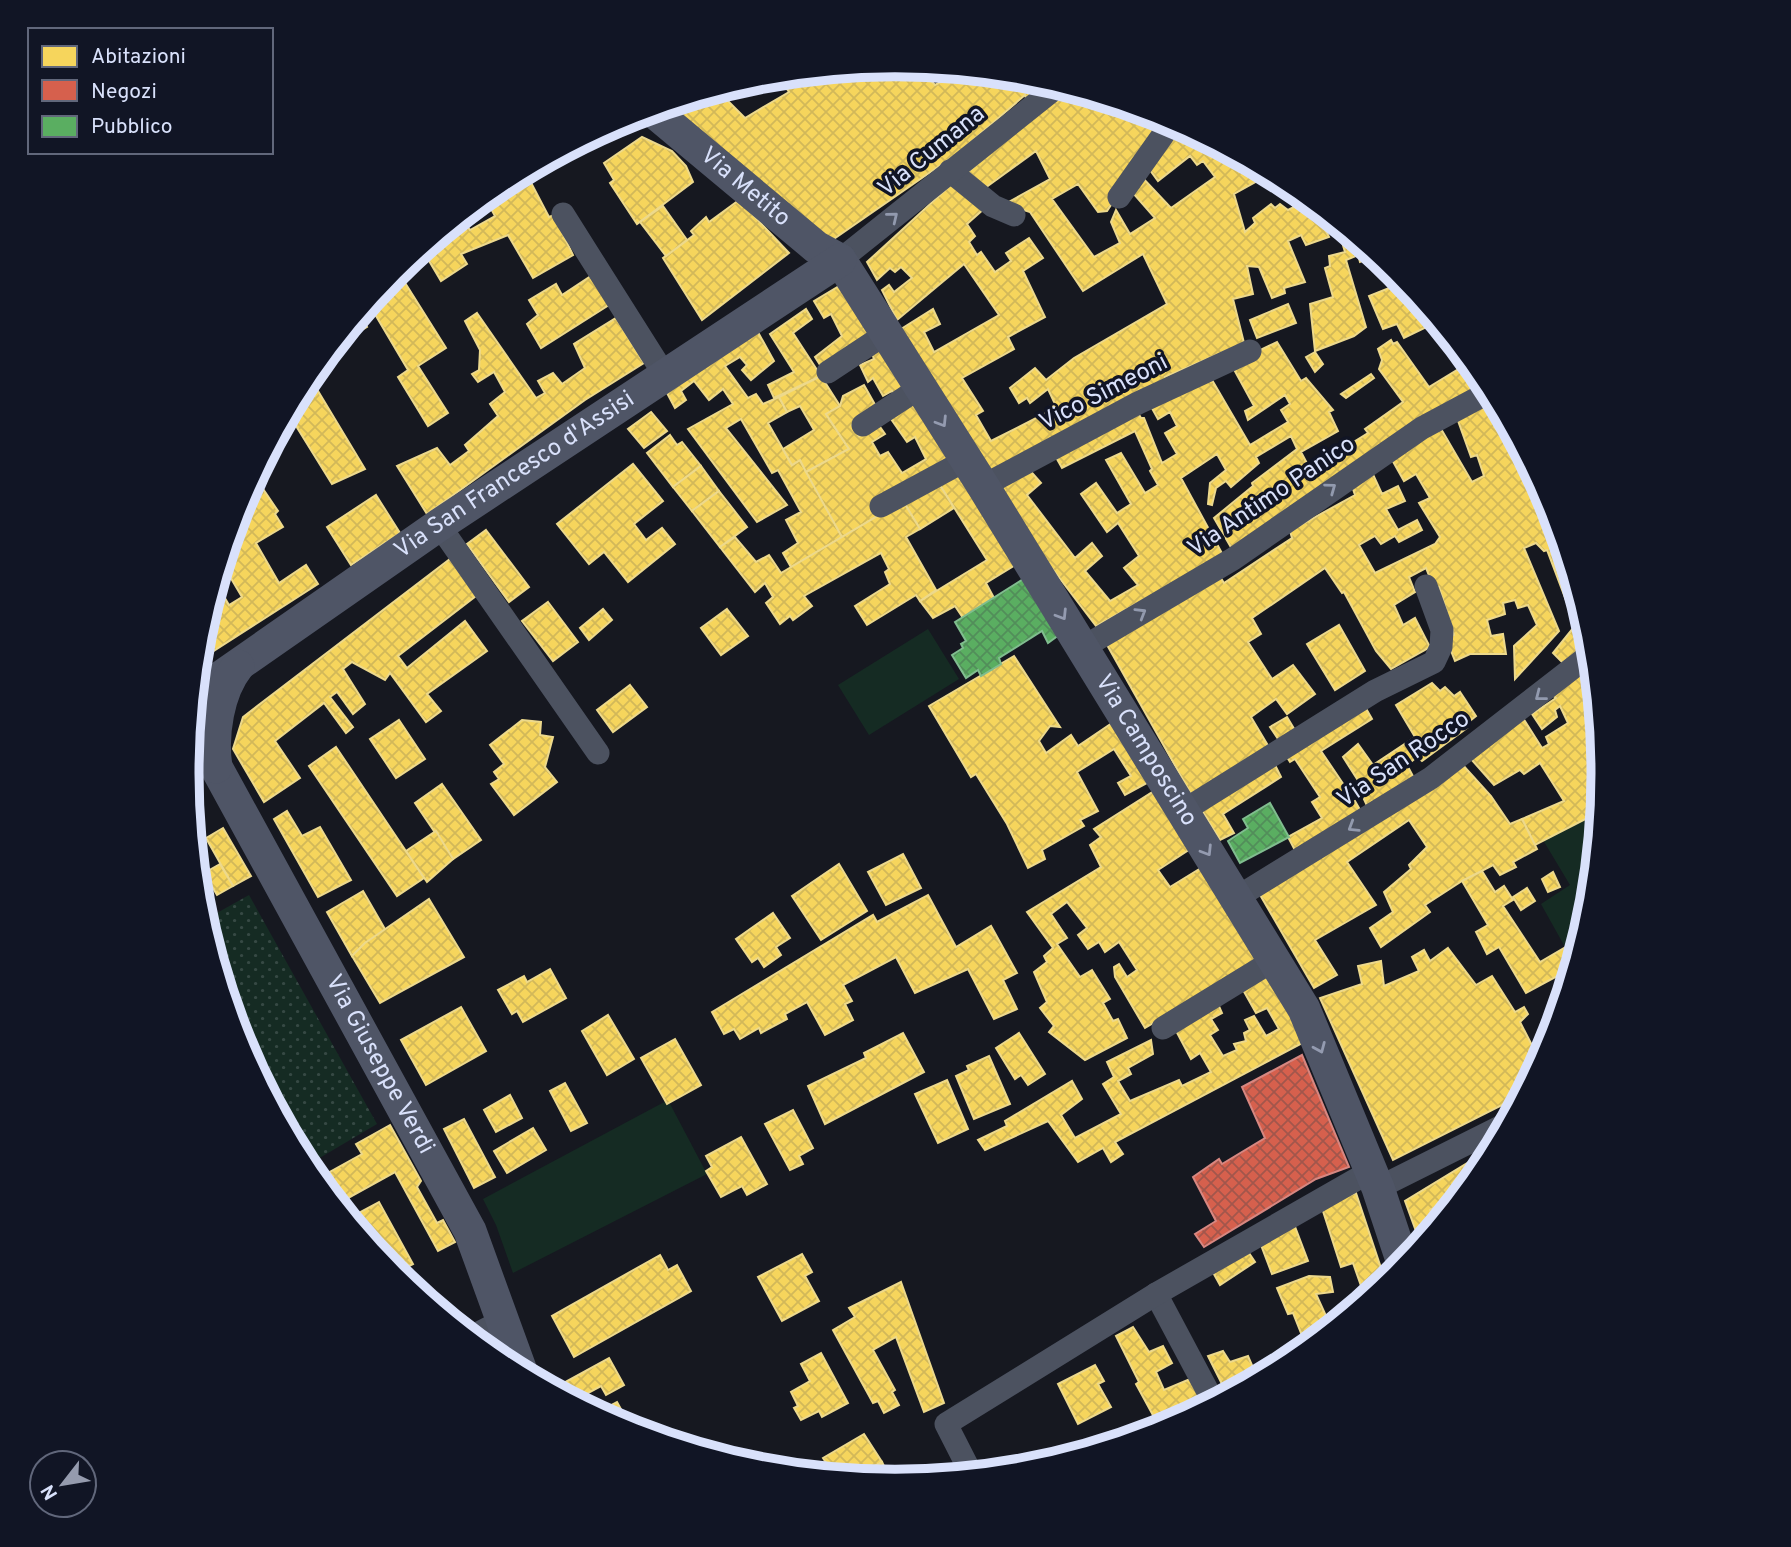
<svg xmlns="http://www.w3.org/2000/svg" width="1791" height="1547" viewBox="0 0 1791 1547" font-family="Overpass,sans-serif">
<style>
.green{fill:#152b23}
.park{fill:url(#park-dots)}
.homes{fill:url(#homes-cross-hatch);stroke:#edd98c;stroke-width:2}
.shops{fill:url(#shops-cross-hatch);stroke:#d78781;stroke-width:2}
.public{fill:url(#public-cross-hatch);stroke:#80bd8f;stroke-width:2}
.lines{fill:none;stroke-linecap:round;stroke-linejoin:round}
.street{stroke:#4c5260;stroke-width:23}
.secondary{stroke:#4f5566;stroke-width:33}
.oneway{stroke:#929aae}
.oneway2{stroke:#949bb0}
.labels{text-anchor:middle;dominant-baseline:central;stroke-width:7;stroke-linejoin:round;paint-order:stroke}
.street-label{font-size:24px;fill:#d9e1fb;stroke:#111525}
.rim{fill:none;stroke:#d9e1fb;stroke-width:9}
</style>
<defs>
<pattern id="park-dots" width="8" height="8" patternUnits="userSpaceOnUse" patternTransform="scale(1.75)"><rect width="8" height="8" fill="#152b23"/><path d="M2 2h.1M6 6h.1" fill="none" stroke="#364944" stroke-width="1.8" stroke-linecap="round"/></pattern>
<pattern id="homes-cross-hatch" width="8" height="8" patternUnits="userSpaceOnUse" patternTransform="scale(1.75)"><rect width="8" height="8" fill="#f6d55c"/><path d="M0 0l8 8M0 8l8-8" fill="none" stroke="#d2b859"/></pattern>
<pattern id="shops-cross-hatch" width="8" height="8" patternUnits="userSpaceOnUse" patternTransform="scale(1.75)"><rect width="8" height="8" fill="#d6604d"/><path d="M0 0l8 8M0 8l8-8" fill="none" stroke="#a2564c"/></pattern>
<pattern id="public-cross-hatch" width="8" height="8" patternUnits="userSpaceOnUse" patternTransform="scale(1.75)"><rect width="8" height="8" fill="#5aae61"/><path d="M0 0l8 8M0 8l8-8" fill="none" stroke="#528e5a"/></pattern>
</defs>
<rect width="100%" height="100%" fill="#161820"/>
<g class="green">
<path d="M928,629L959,679L869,735L838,685Z"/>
<path d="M1601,811L1591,912L1583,937L1565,947L1541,904L1570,885L1543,840Z"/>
<path d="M668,1100L707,1174L513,1273L496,1225L483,1199Z"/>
</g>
<path class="park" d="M249,895L377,1124L306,1166L241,1044L200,911V905L208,918Z"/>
<g class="homes">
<path d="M896,65L919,67L935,85L954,75L952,70L1045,82L1026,98L1025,95L958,153L828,243L665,106L723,89L720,93L745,118L789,92L778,76L838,70L835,73L843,81L861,68Z"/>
<path d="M1073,90L1154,115L1163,126L1107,211L1098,212L1078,184L1052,199L1094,257L1120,243L1111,222L1116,210L1130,234L1155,218L1132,192L1142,177L1171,208L1215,177L1203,161L1197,165L1190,156L1158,181L1147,166L1181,126L1270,174L1234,194L1245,232L1255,223L1253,218L1271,204L1275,208L1280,204L1288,210L1294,207L1278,189L1281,180L1313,204L1329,237L1306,245L1301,235L1288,241L1305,282L1284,288L1285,293L1272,298L1259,267L1247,266L1253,294L1233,299L1244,343L1165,377L1167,381L986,475L901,329L933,309L940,324L924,332L934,352L999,315L964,264L897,320L882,290L889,285L894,292L912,278L901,267L895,272L890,268L877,280L867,262L953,183L986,207L967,224L975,236L969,242L977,255L981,252L995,272L1011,261L1006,253L1029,238L1043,258L1023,271L1045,317L1008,337L1014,349L962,378L983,411L976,415L991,441L1048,412L1047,408L1055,404L1048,389L1030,403L1027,398L1019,403L1010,388L1035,368L1046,380L1074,358L1167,304L1143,254L1083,291L1030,212L1005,204L1050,179L1036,151L985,188L968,172L1035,115Z"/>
<path d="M642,137L672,151L686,166L693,182L637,224L610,183L614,180L604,163Z"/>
<path d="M527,175L549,217L554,215L573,255L533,278L508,235L461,254L467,264L441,281L422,249L461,217L470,230L495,216L485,198Z"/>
<path d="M739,200L789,253L702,320L663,258L694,235L691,231L706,217L709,222Z"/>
<path d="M663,206L687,240L666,256L640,222Z"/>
<path d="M1336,223L1364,246L1368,259L1360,262L1358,255L1346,260L1366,327L1354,336L1315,351L1310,304L1333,297L1325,268L1330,266L1329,256L1345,252Z"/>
<path d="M397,270L446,348L418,366L448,413L428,426L398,377L408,370L369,304Z"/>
<path d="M591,276L609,305L541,348L527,324L538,315L529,300L556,284L562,295Z"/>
<path d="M846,282L877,336L824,371L815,357L842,336L831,314L824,318L814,301Z"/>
<path d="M1404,282L1410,296L1414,293L1437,322L1404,338L1397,324L1383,329L1369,296Z"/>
<path d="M1288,304L1296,323L1257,338L1250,320Z"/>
<path d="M806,309L812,319L793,333L821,376L774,398L768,385L794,372L770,334Z"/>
<path d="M477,313L536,398L545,393L538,381L553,373L562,384L585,368L574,344L616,318L644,363L585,400L427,514L397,466L437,448L450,465L469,451L465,445L498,416L490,404L505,392L494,372L478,382L472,374L479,370L480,350L465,321Z"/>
<path d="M360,314L367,327L335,346L334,345Z"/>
<path d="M754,325L774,361L751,380L742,370L747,365L740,357L725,366L748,398L756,394L763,404L779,397L787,412L768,423L792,465L800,460L842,537L791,567L783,553L798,543L786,520L801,512L778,470L772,473L741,419L726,428L787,505L757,522L688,429L733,404L723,389L709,400L694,381L681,391L686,400L675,408L667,393Z"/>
<path d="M1391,340L1393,344L1397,342L1429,387L1465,365L1457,346L1487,384L1232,549L1214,518L1253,486L1252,483L1297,449L1291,436L1256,457L1259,463L1231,487L1226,481L1216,488L1212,505L1208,504L1210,483L1226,470L1217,454L1181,478L1223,555L1096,626L1026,534L997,489L1027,467L1041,483L1027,495L1075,558L1092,543L1102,556L1085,571L1110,601L1138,585L1124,568L1139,556L1118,523L1107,532L1081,494L1096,483L1117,513L1131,504L1106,460L1121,453L1145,493L1158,485L1150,471L1152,469L1135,431L1062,468L1053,452L1135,408L1141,418H1144L1162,463L1177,454L1165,433L1177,426L1170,412L1158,419L1149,403L1208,373L1250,445L1288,422L1281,410L1290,404L1285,395L1248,420L1245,411L1254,406L1231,364L1277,342L1301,381L1306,378L1333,410L1329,412L1338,431L1301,452L1310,469L1368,433L1365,429L1403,402L1379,369L1382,360L1378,349Z"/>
<path d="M884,344L909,389L895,397L892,391L883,396L873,378L868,382L860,365L874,359L871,351Z"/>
<path d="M1315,352L1323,364L1315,372L1306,357Z"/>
<path d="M1371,374L1374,378L1346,398L1341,394Z"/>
<path d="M309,376L365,469L332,484L288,413Z"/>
<path d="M821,376L840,406L826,414L849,449L806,472L800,460L792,465L783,449L814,430L800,406L787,412L779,397Z"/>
<path d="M864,385L878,410L852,425L859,436L878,424L885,434L872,442L880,456L888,452L902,473L926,459L915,437L907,442L891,419L916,400L953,460L879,515L842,537L806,472L849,449L826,414L840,406L843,396Z"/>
<path d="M1494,396L1550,503L1584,612L1580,619L1570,611L1547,550L1544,551L1536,543L1524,548L1559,631L1515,679L1514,646L1537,625L1528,605L1518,608L1515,600L1503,603L1505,614L1487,620L1491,636L1503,634L1506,654H1470L1455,661L1446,638L1454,635L1439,587L1434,588L1426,568L1409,577L1415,592L1394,605L1403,625L1415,618L1430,647L1391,669L1376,651L1344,592L1342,593L1325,568L1252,618L1261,634L1248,642L1272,679L1293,665L1315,694L1287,714L1276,699L1251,717L1270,749L1191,794L1106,643L1219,575L1224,583L1292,538L1290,531L1355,495L1350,480L1371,470L1382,494L1398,486L1405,501L1386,509L1398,530L1417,520L1422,530L1399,542L1395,536L1381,544L1375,536L1359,545L1375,573L1435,544L1440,537L1419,503L1430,498L1416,474L1404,481L1390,456L1440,427L1472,482L1484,476L1477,455L1471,457L1457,418Z"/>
<path d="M651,412L667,431L644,448L628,429Z"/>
<path d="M670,435L677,445L682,442L701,466L673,487L647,453Z"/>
<path d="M633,464L663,501L634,524L646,540L662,528L675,544L628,582L604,552L589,564L557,524Z"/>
<path d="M701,466L719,491L692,511L673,487Z"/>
<path d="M960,469L1017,564L986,583L994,598L963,618L955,606L933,618L920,601L987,560L938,482Z"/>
<path d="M258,470L255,477L278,511L275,514L283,527L256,543L279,583L306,565L318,584L198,661L201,634L218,624L209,608L216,583L229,605L242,597L222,563L241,502Z"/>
<path d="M938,482L954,508L920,529L903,501Z"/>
<path d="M719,491L747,527L720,547L692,511Z"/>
<path d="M376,495L400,533L351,565L327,527Z"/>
<path d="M903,501L920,529L906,537L936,590L920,601L916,595L867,625L855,606L890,584L885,572L889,569L881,553L804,596L812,606L793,620L790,616L780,624L766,603L773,597L765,583L755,592L720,547L735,537L756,562L769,555L781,573Z"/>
<path d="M486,530L529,587L509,602L467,544Z"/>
<path d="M450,559L476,596L398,656L407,668L465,621L487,651L427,694L441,711L426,722L390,673L385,680L352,662L343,669L365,704L353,714L337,692L330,697L353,727L346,733L324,703L275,741L300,778L264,802L233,749L243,717Z"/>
<path d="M548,602L578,642L553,661L522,621Z"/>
<path d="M603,609L612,620L589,640L580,628Z"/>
<path d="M727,609L748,636L721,655L701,628Z"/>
<path d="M1339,625L1365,671L1335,690L1307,644Z"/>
<path d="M1574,627L1585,636L1589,631L1591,643L1567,667L1553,653Z"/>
<path d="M1014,656L1060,727L1050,726L1039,741L1046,753L1071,735L1078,746L1121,717L1156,778L1125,795L1118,783L1131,776L1114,749L1077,772L1098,811L1080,820L1084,826L1042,850L1045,859L1028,868L1007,824L976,774L971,777L929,706Z"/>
<path d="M1593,660L1604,774L1601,811L1535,845L1522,819L1564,801L1540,763L1524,774L1520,770L1494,785L1471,759L1521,715L1542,748L1549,744L1546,737L1568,723L1560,706L1555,710L1557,717L1542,729L1532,714L1556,698L1552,695Z"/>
<path d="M1432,683L1440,691L1445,687L1454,696L1460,692L1476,716L1465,725L1467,728L1422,761L1417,757L1407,765L1415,780L1369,810L1363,797L1366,793L1343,757L1358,744L1373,765L1415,737L1396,705Z"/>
<path d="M630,685L647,707L613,732L597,710Z"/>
<path d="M1364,705L1372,719L1321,751L1348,791L1344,793L1351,803L1355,801L1363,815L1298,856L1288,837L1322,818L1312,802L1320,797L1295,759L1290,762L1285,754Z"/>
<path d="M1287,717L1296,732L1280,742L1270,727Z"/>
<path d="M399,720L425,759L396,778L370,739Z"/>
<path d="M522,720L541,722L540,735L553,737L545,767L557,782L514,815L491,784L499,779L494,772L504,764L490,745Z"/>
<path d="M336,747L424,878L397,896L309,766Z"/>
<path d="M1273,761L1281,777L1223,814L1234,833L1220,840L1198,804Z"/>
<path d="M1461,763L1491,796L1510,824L1522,819L1537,849L1513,862L1516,867L1500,875L1493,865L1462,881L1425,905L1430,912L1381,947L1370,928L1393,912L1384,892L1411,869L1409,865L1427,847L1409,820L1347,862L1376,905L1315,940L1337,975L1314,988L1259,893Z"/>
<path d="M442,784L481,840L453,859L415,803Z"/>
<path d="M1162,786L1198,844L1158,870L1170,887L1209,863L1268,955L1145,1028L1115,977L1114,967L1119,964L1127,977L1137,970L1119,942L1105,952L1099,942L1088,949L1078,935L1087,928L1067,902L1051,914L1067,938L1057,944L1080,977L1092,970L1110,999L1103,1003L1113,1021L1118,1019L1127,1038L1085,1060L1049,1032L1054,1026L1040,1008L1047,1002L1034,972L1047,962L1044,956L1053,948L1027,912L1101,867L1090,845L1101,837L1094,829Z"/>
<path d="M287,811L302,836L320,827L351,880L318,897L274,819Z"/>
<path d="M223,828L251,876L233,886L206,838Z"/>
<path d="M436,831L453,859L427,882L406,851Z"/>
<path d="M194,844L207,859L196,868Z"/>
<path d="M903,854L921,888L886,905L868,872Z"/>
<path d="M220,864L233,886L217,895L204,873Z"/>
<path d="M839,864L867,911L821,940L792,896Z"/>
<path d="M1482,871L1495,892L1504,886L1513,900L1503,906L1540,962L1583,937L1574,967L1526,993L1499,947L1487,954L1476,932L1488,925L1462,881Z"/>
<path d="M1553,872L1560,887L1548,892L1542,879Z"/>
<path d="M1527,888L1535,901L1521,910L1513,897Z"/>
<path d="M363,891L386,931L365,943L352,956L327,912Z"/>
<path d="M928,895L956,947L991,926L1017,973L1003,980L1017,1009L994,1019L968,969L915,993L896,957L843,985L852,1001L845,1004L853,1020L825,1035L807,1002L785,1014L787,1019L761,1033L759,1028L740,1039L734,1029L724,1034L712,1012L873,915L877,922Z"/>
<path d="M429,899L464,957L380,1003L352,956L365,943Z"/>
<path d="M773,913L790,938L776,947L781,955L764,967L758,958L752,962L736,939Z"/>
<path d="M1448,948L1476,985L1492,976L1515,1012L1524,1007L1528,1014L1520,1022L1539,1059L1544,1056L1524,1094L1393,1160L1320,998L1362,984L1358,966L1381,961L1384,986L1419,971L1412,957L1424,950L1430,961Z"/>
<path d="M1275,968L1308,1040L1115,1142L1123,1154L1111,1162L1103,1148L1078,1162L1048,1121L985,1150L978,1140L1007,1126L1005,1121L1072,1081L1082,1099L1061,1115L1075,1138L1121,1114L1103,1084L1114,1077L1107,1062L1151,1040L1153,1054L1128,1068L1131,1074L1118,1081L1130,1101L1179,1080L1182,1086L1211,1072L1200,1053L1191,1059L1175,1029L1218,1004L1222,1013L1211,1019L1218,1030L1210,1035L1223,1056L1237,1050L1234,1044L1246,1041L1244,1033L1250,1030L1245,1020L1254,1016L1266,1036L1279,1029L1267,1008L1256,1013L1242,988Z"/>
<path d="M550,969L566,998L523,1022L517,1011L512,1014L498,990L524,976L527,982Z"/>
<path d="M461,1007L486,1051L426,1085L401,1040Z"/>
<path d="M608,1015L634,1059L607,1075L582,1031Z"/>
<path d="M903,1033L924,1072L825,1124L808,1086L866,1058L864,1053Z"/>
<path d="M1019,1033L1045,1074L1028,1085L1021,1075L1015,1079L996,1048Z"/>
<path d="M675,1039L701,1085L667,1104L641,1058Z"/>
<path d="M989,1056L1010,1104L974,1119L956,1076L969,1070L967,1066Z"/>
<path d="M947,1080L968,1129L938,1143L915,1094Z"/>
<path d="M565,1083L587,1123L571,1131L550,1091Z"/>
<path d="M510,1095L522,1118L496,1132L484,1110Z"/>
<path d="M793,1110L813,1148L799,1156L803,1164L790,1170L765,1124Z"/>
<path d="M464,1119L495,1177L474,1188L444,1129Z"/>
<path d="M390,1125L421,1181L417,1187L437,1223L443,1220L455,1242L438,1251L395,1172L348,1198L357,1214L379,1202L413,1264L394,1274L317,1179L362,1154L356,1144Z"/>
<path d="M533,1128L546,1150L507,1173L494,1151Z"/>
<path d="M741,1137L767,1184L747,1195L742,1186L721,1197L706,1171L712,1167L706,1156Z"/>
<path d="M1479,1156L1485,1168L1458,1200L1456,1195L1430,1210L1436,1226L1421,1245L1405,1201Z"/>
<path d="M1356,1193L1386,1283L1366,1300L1353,1263L1341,1267L1321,1205Z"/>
<path d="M1294,1224L1308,1261L1272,1274L1258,1237Z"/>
<path d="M1243,1244L1255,1262L1220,1285L1210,1267Z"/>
<path d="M802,1254L812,1272L805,1276L819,1301L782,1321L758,1277Z"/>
<path d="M660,1255L668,1270L677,1265L691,1291L574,1357L552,1316Z"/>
<path d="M1309,1276L1330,1277L1333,1292L1316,1294L1326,1316L1336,1313L1340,1321L1307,1348L1293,1313L1288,1314L1277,1288Z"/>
<path d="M901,1282L944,1403L924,1412L896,1337L873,1350L895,1390L892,1392L899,1405L884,1413L878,1401L873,1403L833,1330L855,1317L849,1308Z"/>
<path d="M1133,1327L1149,1352L1163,1346L1172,1363L1156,1372L1164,1390L1190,1379L1206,1407L1161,1430L1136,1384L1139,1382L1116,1336Z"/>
<path d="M1223,1351L1230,1362L1248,1356L1258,1379L1228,1396L1208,1356Z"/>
<path d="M821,1353L848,1403L822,1417L819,1411L801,1420L794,1408L798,1406L791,1392L810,1381L801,1364Z"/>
<path d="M609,1358L624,1385L606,1395L601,1386L573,1401L567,1398L560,1385Z"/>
<path d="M1095,1365L1104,1381L1098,1384L1111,1407L1078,1424L1058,1384Z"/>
<path d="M617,1402L633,1431L596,1413Z"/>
<path d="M1131,1432L1134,1438L1097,1449Z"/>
<path d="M864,1434L882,1462L864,1472L869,1480L823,1475L821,1471L829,1467L823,1458Z"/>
<path d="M882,1462L892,1482L869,1480L864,1472Z"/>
<path d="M954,1466L960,1476L931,1479Z"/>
</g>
<path class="shops" d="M1302,1055L1349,1167L1316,1179L1204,1247L1195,1234L1216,1221L1193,1177L1219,1159L1222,1164L1265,1138L1242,1087Z"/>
<g class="public">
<path d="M1025,578L1059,635L1048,643L1042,631L999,658L1001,664L981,676L978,670L966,678L952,655L963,648L961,644L966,641L955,622Z"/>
<path d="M1270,803L1289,837L1240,863L1228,841L1248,828L1243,819Z"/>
</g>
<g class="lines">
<g class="street">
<path d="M950,171L993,206L1014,215"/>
<path d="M1119,197L1170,125L1165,118"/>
<path d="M563,214L664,374"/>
<path d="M840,260L1058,86"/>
<path d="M828,372L887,333"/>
<path d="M863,425L921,387"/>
<path d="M983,486L1138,403L1250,351"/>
<path d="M881,506L966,460"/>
<path d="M439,525L598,753"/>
<path d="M1082,648L1233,559L1422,428L1491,391"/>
<path d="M1183,811L1375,691L1434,662L1441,647L1442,630L1426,586"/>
<path d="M1236,898L1431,778L1592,653"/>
<path d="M1163,1028L1274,960"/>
<path d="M1378,1188L1508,1123"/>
<path d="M1156,1294L1214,1403"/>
<path d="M471,1337L504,1320"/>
<path d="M972,1475L946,1424L1156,1294L1371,1171"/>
</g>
<g class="secondary">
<path id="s1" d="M652,110L816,247L840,260L983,486L1304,1009L1378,1188L1404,1266"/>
<path id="s2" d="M195,695L439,525L840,260"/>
<path id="s3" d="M189,746L207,757L216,767L470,1231L522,1374"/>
<path d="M216,767C211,735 218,691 238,666"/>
</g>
</g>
<defs><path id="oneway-chevron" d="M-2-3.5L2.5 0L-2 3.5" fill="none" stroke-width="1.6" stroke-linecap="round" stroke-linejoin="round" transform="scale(1.75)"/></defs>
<g class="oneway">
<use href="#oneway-chevron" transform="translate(893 217) rotate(-39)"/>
<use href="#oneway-chevron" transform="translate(1331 488) rotate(-36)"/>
<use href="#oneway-chevron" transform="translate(1141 613) rotate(-31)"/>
<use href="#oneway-chevron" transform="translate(1540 696) rotate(142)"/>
<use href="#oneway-chevron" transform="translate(1353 827) rotate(148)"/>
</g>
<g class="oneway2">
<use href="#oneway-chevron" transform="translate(942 422) rotate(58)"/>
<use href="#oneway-chevron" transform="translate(1062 615) rotate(58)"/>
<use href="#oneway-chevron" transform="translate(1207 851) rotate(58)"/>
<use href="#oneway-chevron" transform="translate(1320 1048) rotate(67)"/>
</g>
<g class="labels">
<g class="street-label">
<text transform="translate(932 152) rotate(-39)">Via Cumana</text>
<text stroke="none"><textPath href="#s1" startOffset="121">Via Metito</textPath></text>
<text transform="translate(1104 393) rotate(-27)">Vico Simeoni</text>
<text stroke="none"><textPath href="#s2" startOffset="388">Via San Francesco d'Assisi</textPath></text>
<text transform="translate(1272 497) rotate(-34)">Via Antimo Panico</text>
<text stroke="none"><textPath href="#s1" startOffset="819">Via Camposcino</textPath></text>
<text transform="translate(1404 760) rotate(-34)">Via San Rocco</text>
<text stroke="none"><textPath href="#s3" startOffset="374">Via Giuseppe Verdi</textPath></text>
</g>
</g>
<path d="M0 0H1791V1547H0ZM199 773a696 696 0 1 1 1392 0a696 696 0 1 1-1392 0Z" fill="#111525" fill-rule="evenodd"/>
<path class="rim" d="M199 773a696 696 0 1 1 1392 0a696 696 0 1 1-1392 0Z"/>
<rect x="28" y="28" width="245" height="126" fill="#111525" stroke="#61677b" stroke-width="2"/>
<rect x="42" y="46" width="35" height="21" fill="#f6d55c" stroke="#61677b" stroke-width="2"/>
<text x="91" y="63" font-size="21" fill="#d9e1fb">Abitazioni</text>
<rect x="42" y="80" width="35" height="21" fill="#d6604d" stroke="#61677b" stroke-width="2"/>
<text x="91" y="98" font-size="21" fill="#d9e1fb">Negozi</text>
<rect x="42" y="116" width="35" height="21" fill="#5aae61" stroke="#61677b" stroke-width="2"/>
<text x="91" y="133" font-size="21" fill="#d9e1fb">Pubblico</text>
<g transform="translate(63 1484) rotate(239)"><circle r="33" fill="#111525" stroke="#61677b" stroke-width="2"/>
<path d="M0-5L12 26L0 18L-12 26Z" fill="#959bae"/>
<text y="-10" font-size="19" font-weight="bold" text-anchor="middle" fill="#d9e1fb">N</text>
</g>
</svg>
